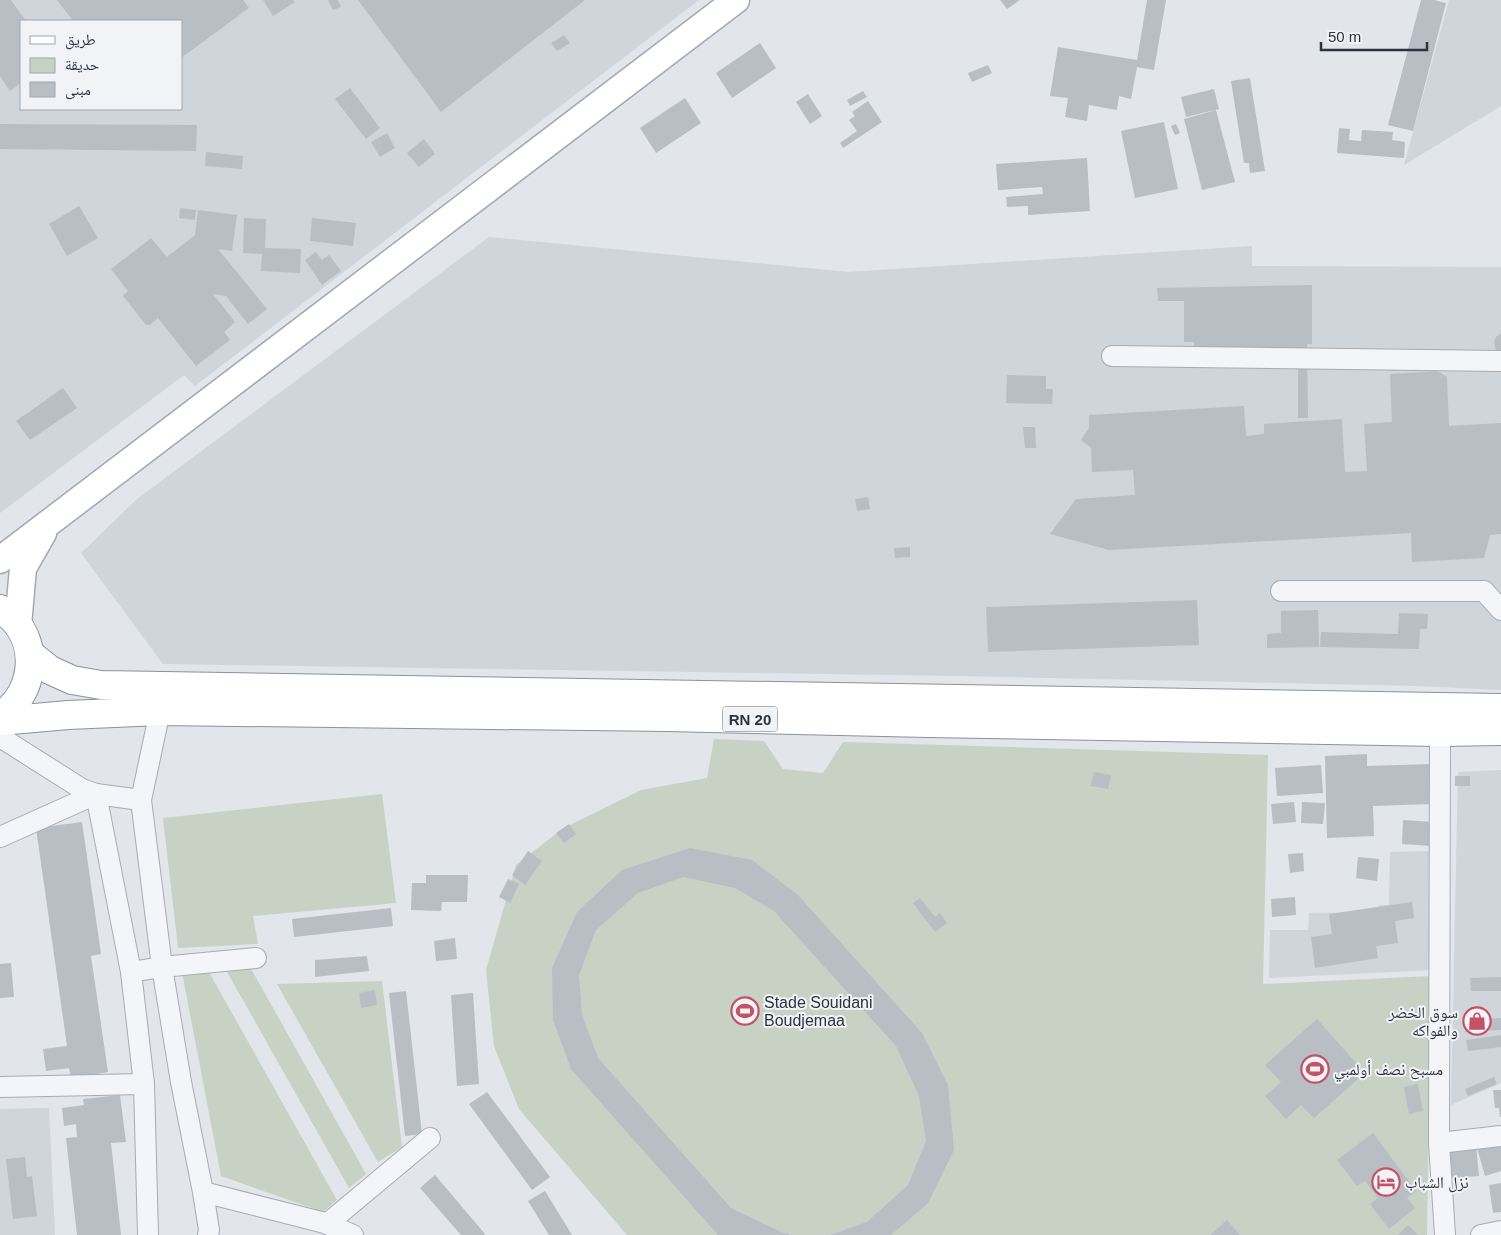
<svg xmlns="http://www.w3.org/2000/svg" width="1501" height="1235" viewBox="0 0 1501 1235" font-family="Arial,'Noto Naskh Arabic',sans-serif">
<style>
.built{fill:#d0d4db;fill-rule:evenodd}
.green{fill:#c7d2c4}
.building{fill:#b9bec5}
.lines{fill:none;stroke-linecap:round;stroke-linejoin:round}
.minor-casing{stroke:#a7acb3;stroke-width:22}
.major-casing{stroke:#a2a9b4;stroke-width:29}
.highway-casing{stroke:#8a929e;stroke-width:30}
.minor{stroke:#f4f5f8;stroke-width:20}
.major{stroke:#fff;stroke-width:26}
.highway{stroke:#fff;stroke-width:28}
.labels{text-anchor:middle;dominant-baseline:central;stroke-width:4;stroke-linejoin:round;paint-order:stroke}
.shield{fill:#f1f3f7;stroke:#666d76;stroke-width:1}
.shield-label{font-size:15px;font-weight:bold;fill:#2b333f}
.poi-label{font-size:16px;fill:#2b333f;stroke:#f1f3f7;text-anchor:start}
</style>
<rect width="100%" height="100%" fill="#e2e5e9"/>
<g class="built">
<path d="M0,0H699L195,386L184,375L0,513ZM21,21H181V109H21Z"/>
<path d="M1449,0H1501V106L1404,165Z"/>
<path d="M489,237L848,272L1252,246V266L1501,267V690L1418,686L962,676L163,664L81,553L137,499Z"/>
<path d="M1501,770V1083L1451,1105L1458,772Z"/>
<path d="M1433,851L1432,970L1269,978L1270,930H1308L1309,913L1379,912V905H1389L1390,852Z"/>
<path d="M49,1108L55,1235H0V1109Z"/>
</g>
<g class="green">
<path d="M714,739L764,741L783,769L823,773L843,742L1268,755L1263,984L1431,976L1427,1235H627L519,1109L494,1046L486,970L516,865L562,829L641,790L707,778Z"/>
<path d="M382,794L396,903L253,916L258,944L178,948L163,818Z"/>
<path d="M205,965L337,1200L323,1212L221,1176L181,967Z"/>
<path d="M249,965L366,1174L349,1188L226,970Z"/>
<path d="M382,981L402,1147L378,1162L277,984Z"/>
</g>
<g class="building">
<path d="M0,0H11L26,21H21V83L10,91L0,76Z"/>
<path d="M57,0H243L249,8L181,58V21H73Z"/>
<path d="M263,0H293L295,2L273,16Z"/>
<path d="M328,0H338L341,7L333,10Z"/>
<path d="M358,0H585L441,112Z"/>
<path d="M1000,0H1020L1007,9Z"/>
<path d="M1147,0H1166L1154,70L1137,67L1131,99L1119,96L1117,110L1089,105L1087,121L1065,117L1068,98L1050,96L1058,47L1137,60Z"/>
<path d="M1421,0H1434L1446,3L1413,131L1388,125Z"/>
<path d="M564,35L570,43L557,51L551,43Z"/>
<path d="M760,43L776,68L732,98L716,73Z"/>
<path d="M988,65L992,73L972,82L968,73Z"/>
<path d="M1250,78L1265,171L1250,173L1249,163H1244L1231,81Z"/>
<path d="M350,88L380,128L366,139L335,99Z"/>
<path d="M1214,89L1219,109L1186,117L1181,97Z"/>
<path d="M863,91L867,97L850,106L847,100Z"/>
<path d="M808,94L822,116L810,124L796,102Z"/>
<path d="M685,98L701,123L656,153L640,128Z"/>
<path d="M868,101L882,122L843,148L840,143L857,131L849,120L855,116L852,112Z"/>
<path d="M1216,110L1235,182L1202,190L1184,119Z"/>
<path d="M1164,122L1178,189L1135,198L1121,131Z"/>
<path d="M0,124L197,125L196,151L0,149Z"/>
<path d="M1176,124L1180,133L1175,135L1171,126Z"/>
<path d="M1339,128L1350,129L1349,140L1361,141L1362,130L1393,132L1392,140L1405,142L1404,158L1337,153Z"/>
<path d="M387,133L395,148L380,157L371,142Z"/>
<path d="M424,139L435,154L419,167L407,153Z"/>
<path d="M206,152L243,156L242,169L205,166Z"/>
<path d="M1087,158L1090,211L1028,215V206L1007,207L1006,197L1043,194L1042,187L998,190L996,164Z"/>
<path d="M79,206L98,238L67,256L49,224Z"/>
<path d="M180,208L196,210L195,220L179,218Z"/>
<path d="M198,210L237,215L232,251L218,249L267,309L248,324L226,296L213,294L235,322L224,332L230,340L196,366L158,318L150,325H146L123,296L128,291L111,269L151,238L167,257L195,235Z"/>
<path d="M244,218L266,219L265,248L301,249L300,273L261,271L262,254L243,253Z"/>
<path d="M312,218L356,223L353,246L310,241Z"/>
<path d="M316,252L322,260L329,255L341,271L322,285L305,260Z"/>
<path d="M1312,285V344H1307L1308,418H1298V356L1195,357L1194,342H1184V301H1158L1157,288Z"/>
<path d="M1501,333V355L1496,351L1494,342L1496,337Z"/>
<path d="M1438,371L1447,377L1449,426L1501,423V534L1490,535L1484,558L1412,562L1411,533L1109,550L1050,534L1076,499L1135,495L1133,470L1092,472L1091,448L1081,440L1089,428V415L1244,406L1246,436L1264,434V424L1342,419L1345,472L1367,471L1364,424L1392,422L1390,374Z"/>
<path d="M1007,375L1046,376V389H1053L1052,404L1006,403Z"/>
<path d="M63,388L77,408L30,440L16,421Z"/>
<path d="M1023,427H1035L1036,448H1025Z"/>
<path d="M868,497L870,509L857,511L855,499Z"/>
<path d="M910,547V557L895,558L894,548Z"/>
<path d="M1197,600L1199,645L988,652L986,607Z"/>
<path d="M1318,610L1319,647L1267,648V634L1281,633V611Z"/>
<path d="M1399,613L1428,614L1427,629H1420L1419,649L1320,647L1321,632L1398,634Z"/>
<path d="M1367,754V766L1431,764L1433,804L1373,806L1374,836L1327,838L1325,756Z"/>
<path d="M1321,765L1323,793L1277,796L1275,768Z"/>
<path d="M1094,772L1111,775L1108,789L1091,786Z"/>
<rect x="1455" y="776" width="15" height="10"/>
<path d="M1294,802L1296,822L1273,824L1271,804Z"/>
<path d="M1302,802L1325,803L1323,824L1301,823Z"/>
<path d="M1403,820L1434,822L1432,846L1402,844Z"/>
<path d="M82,822L101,954L91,956L108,1072L71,1078L69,1068L46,1071L43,1049L67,1046L36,828Z"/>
<path d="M569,824L576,834L564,843L556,833Z"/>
<path d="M690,848L752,860L798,895L922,1033L948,1085L954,1150L928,1203L891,1235H830L867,1222L908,1185L926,1141L919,1096L896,1046L774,911L735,888L683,877L638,893L596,930L579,975L582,1015L598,1058L731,1208L783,1233L789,1234V1235H718L571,1069L553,1020L552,968L577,912L622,870Z"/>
<path d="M528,851L542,861L525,885L512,875Z"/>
<path d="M1303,853L1304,871L1290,873L1288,854Z"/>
<path d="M1358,857L1379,859L1377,881L1356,878Z"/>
<path d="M426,875H468L467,902H442L441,911L411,910L412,883H426Z"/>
<path d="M508,879L519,884L510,903L499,897Z"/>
<path d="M1295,897L1296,915L1272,917L1271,899Z"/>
<path d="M920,898L935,917L940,913L947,923L935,932L913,903Z"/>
<path d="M1412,902L1414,918L1395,921L1398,943L1376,946L1378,958L1315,968L1311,937L1332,934L1329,914Z"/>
<path d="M391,908L393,926L294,937L292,919Z"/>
<path d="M455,938L457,959L436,961L434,941Z"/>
<path d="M367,956L369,971L315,977V960Z"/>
<path d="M11,963L14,997L0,998V964Z"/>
<path d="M1501,977V991H1471L1470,978Z"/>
<path d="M375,990L377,1005L361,1008L359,993Z"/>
<path d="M406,991L422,1134L405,1136L389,993Z"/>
<path d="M473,993L479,1084L457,1086L451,995Z"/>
<path d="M1501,1018V1030L1465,1032V1020Z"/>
<path d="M1317,1019L1365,1073L1314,1118L1301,1105L1286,1119L1265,1096L1281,1082L1265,1065Z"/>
<path d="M1501,1035V1047L1468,1051L1466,1040Z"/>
<path d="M1494,1077L1497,1084L1468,1096L1465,1089Z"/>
<path d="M1418,1084L1423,1111L1409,1114L1404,1087Z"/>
<path d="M1493,1090H1501V1117H1500L1499,1108H1495Z"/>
<path d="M487,1092L550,1177L532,1190L469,1104Z"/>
<path d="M120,1095L126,1142L111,1143L121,1235H77L66,1138L77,1137L76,1124L64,1126L62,1108L84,1105L83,1099Z"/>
<path d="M1373,1133L1416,1191L1407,1198L1415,1208L1389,1229L1370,1204L1378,1198L1365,1181L1357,1186L1337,1160Z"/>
<path d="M1501,1141V1171L1485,1176L1477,1148Z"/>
<path d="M1476,1145L1479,1176L1452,1178L1451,1164H1444L1443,1149Z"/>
<path d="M25,1157L27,1177L32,1176L37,1216L13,1219L6,1159Z"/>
<path d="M435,1175L485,1234L484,1235H461L420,1188Z"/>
<path d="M1501,1183V1212L1493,1213L1489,1185Z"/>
<path d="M545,1191L572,1235H549L528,1201Z"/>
<path d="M1227,1220L1240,1235H1210Z"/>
<path d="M1408,1225L1418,1235H1398Z"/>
</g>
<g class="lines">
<g class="minor-casing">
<g id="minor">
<path d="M1112,356L1501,361"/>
<path d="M1281,591H1484L1501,610"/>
<path d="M160,711L141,800L162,967L181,1082L203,1192L209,1230L208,1235"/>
<path d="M1440,732L1439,1143L1445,1235"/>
<path d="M0,737L82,789L96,794L141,800"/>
<path d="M96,794L131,972L144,1084L148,1235"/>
<path d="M0,837L96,794"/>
<path d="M131,972L162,967L256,958"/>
<path d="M0,1087L144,1084"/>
<path d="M1439,1143L1501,1136"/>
<path d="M203,1192L325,1223L353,1235"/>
<path d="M327,1224L430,1138"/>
<path d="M1481,1235L1501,1231"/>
</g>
</g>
<g class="major-casing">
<g id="major">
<path d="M0,560L736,0"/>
<path d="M18,625L23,568L43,533"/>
</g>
</g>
<g class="highway-casing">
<g id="highway">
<path d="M0,609C5,611 8,615 12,618C40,646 34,695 0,716"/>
<path d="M30,654L50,670L72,680L101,685L1501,708"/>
<path d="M0,721L68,715L160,711L667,717L928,723L1440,732L1501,731"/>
</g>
</g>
<use href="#minor" class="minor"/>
<use href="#major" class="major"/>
<use href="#highway" class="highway"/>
</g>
<defs>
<g id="stadium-ring" transform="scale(1.4375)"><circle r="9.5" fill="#f1f3f7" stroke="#c35264" stroke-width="1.5"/><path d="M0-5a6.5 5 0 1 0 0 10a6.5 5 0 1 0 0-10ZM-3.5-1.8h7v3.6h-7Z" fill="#c35264"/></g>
<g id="shop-ring" transform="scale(1.4375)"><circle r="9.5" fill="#f1f3f7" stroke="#c35264" stroke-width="1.5"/><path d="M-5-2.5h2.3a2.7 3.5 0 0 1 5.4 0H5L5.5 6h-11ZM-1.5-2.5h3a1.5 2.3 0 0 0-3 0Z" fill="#c35264"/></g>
<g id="hotel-ring" transform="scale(1.4375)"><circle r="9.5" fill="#f1f3f7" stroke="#c35264" stroke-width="1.5"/><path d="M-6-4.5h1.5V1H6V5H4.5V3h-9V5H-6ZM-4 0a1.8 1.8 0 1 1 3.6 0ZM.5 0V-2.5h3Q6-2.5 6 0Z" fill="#c35264"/></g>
</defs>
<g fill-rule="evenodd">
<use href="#stadium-ring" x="745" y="1011"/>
<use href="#shop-ring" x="1477" y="1021"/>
<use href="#stadium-ring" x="1315" y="1069"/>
<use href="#hotel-ring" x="1386" y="1182"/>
</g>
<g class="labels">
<rect class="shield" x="722.5" y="706.5" width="55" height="25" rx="4"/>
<g class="shield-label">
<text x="750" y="719">RN 20</text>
</g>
<g class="poi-label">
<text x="764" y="1002">Stade Souidani<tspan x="764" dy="18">Boudjemaa</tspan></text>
<text x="1458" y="1012" text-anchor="end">سوق الخضر<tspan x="1458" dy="18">والفواكه</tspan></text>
<text x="1334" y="1069">مسبح نصف أولمبي</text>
<text x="1405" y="1182">نزل الشباب</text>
</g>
</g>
<rect x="20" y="20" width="162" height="90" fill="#f1f3f7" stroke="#a2a6ad"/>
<rect x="30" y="36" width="25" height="8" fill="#ffffff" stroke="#a2a6ad"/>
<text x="65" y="45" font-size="15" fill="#2b333f">طريق</text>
<rect x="30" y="58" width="25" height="15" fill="#c7d2c4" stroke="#a2a6ad"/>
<text x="65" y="70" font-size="15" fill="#2b333f">حديقة</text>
<rect x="30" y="82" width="25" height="15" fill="#b9bec5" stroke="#a2a6ad"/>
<text x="65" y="95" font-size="15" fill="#2b333f">مبنى</text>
<path d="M1321 42v8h106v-8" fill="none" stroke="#2b333f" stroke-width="2.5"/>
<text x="1328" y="42" font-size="15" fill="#2b333f" stroke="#f1f3f7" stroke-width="4" paint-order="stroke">50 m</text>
</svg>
